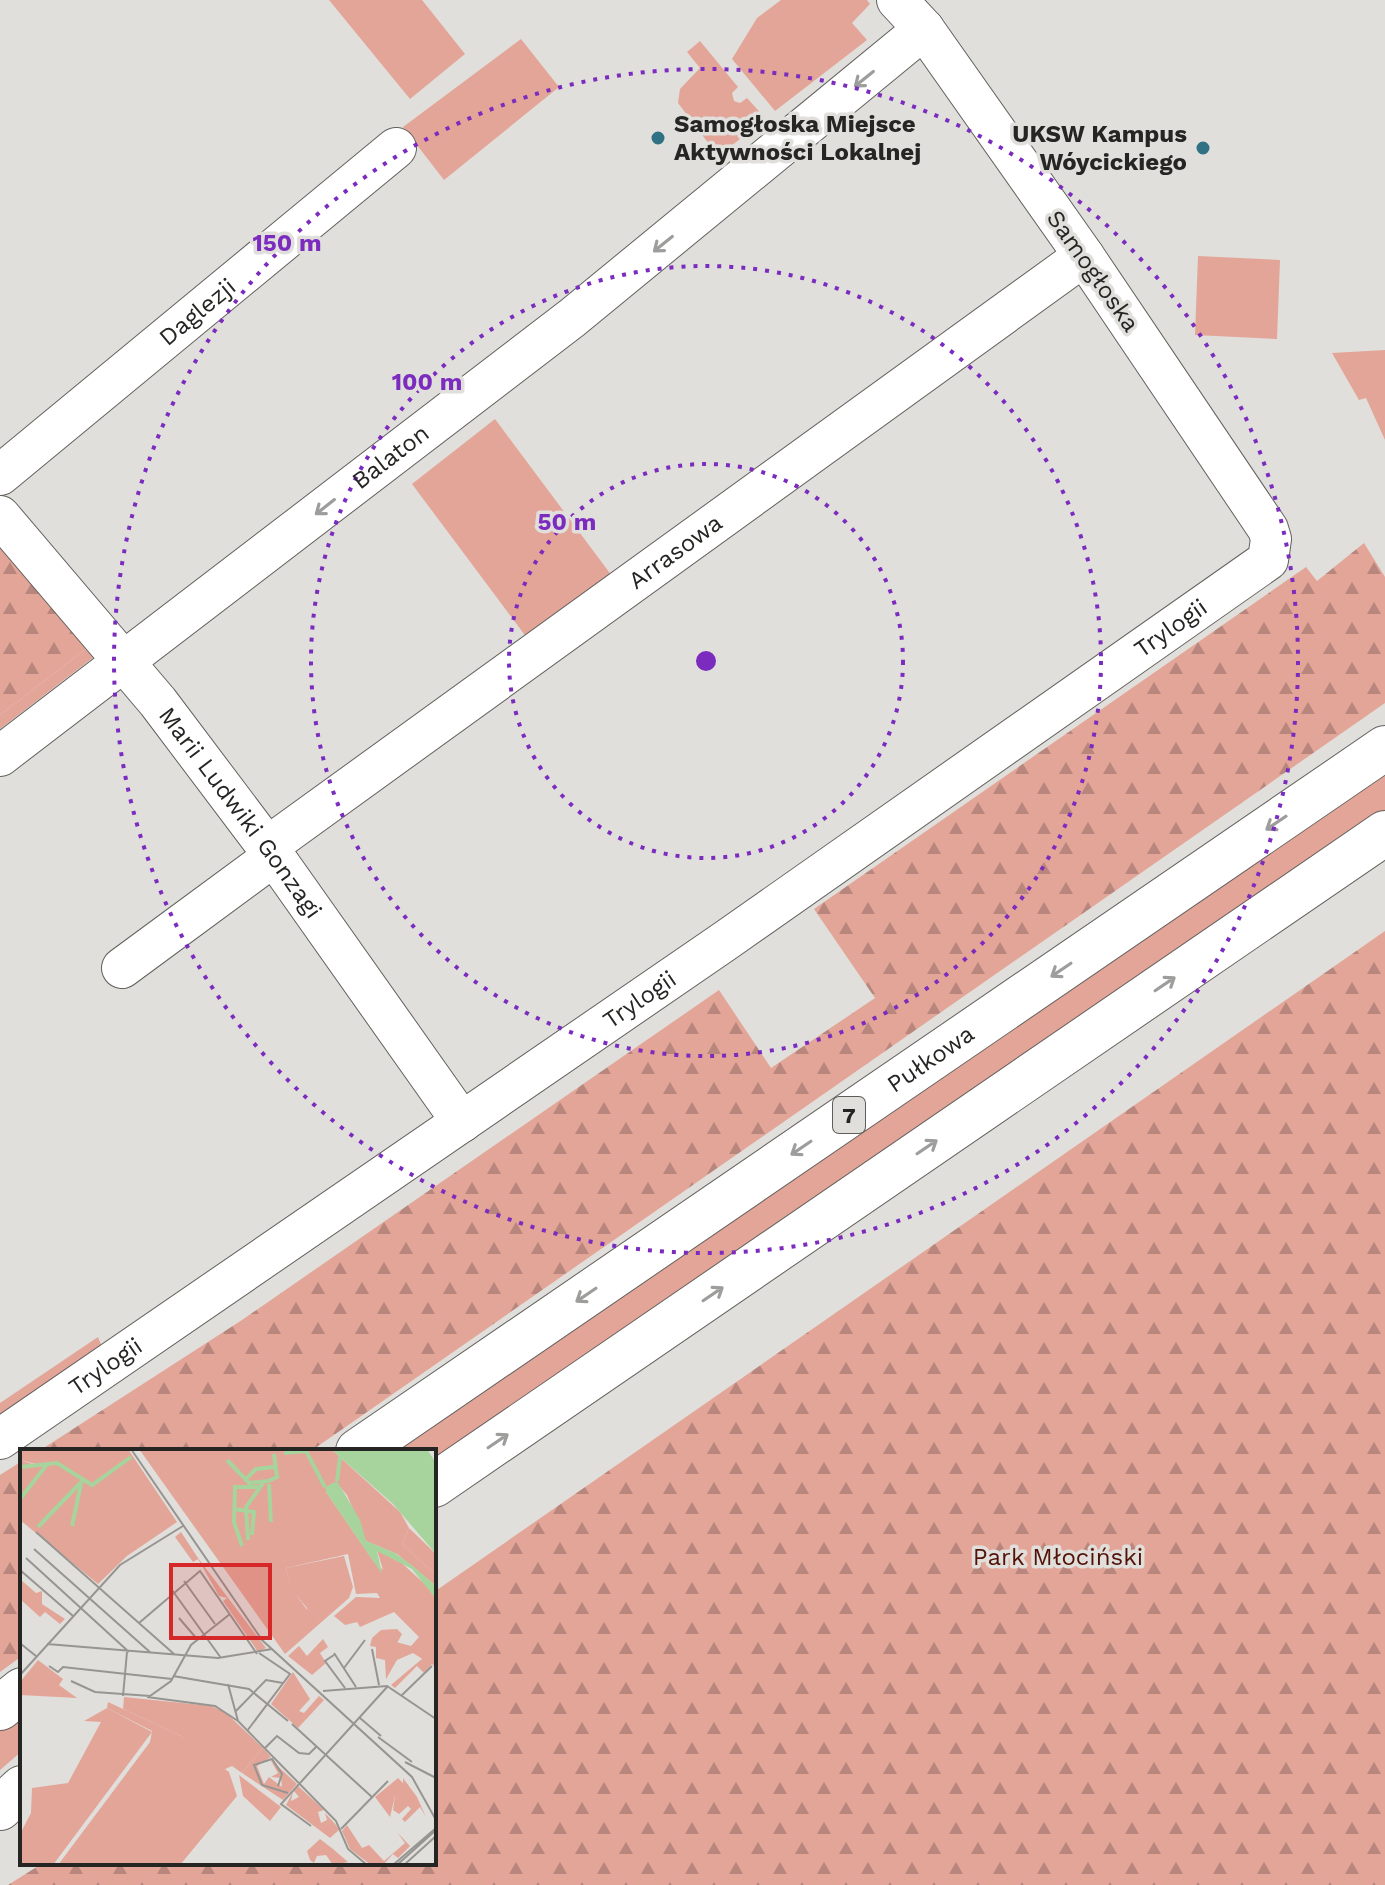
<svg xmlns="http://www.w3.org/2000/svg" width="1385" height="1885" viewBox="0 0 1385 1885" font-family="'Work Sans',sans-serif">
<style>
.green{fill:#e3a598}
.forest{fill:url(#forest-firs)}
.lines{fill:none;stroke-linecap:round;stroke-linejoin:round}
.minor-casing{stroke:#63615e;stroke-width:42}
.highway-casing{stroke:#63615e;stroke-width:46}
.minor{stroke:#fff;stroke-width:40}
.highway{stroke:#fff;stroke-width:44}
.oneway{stroke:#9d9d9c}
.ring{fill:none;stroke:#7b2cbf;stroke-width:4;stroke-dasharray:4 8}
.poi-dot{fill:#307184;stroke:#e1dfdb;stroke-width:3}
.labels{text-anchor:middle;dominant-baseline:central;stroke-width:7;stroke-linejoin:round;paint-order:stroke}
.shield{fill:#e1dfdb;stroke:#5d5d5a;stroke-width:2}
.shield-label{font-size:22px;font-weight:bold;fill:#252523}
.poi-label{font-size:24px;font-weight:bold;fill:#252523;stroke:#e1dfdb;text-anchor:start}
.street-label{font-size:24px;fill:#252523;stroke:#e1dfdb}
.park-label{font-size:24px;fill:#521207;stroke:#e1dfdb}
.inset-river{fill:none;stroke:#a7d49d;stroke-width:4}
.inset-road{fill:none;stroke:#969591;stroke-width:2}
.view{fill:#d62828;fill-opacity:0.15;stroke:#d62828;stroke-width:4}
.inset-edge{fill:none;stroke:#252523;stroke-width:4}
.centre{fill:#7b2cbf;stroke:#e1dfdb;stroke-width:4}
.ring-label{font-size:24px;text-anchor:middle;font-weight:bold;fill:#7b2cbf;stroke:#e1dfdb;stroke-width:7;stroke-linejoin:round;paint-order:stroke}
</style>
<defs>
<pattern id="forest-firs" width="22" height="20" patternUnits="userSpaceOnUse" patternTransform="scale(2)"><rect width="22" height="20" fill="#e3a598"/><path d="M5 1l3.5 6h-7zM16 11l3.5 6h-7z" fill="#b8867c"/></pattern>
</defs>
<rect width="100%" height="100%" fill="#e1dfdb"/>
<g class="green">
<path d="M329,0H422L465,54L410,99Z"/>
<path d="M781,0H867L870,4L852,23L867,40L775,111L732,59L757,18Z"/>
<path d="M521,39L559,87L444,180L403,127Z"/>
<path d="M700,41L738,87L732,93L734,101L740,103L747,98L766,119L718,156L678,103L680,89L700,68L687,52Z"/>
<path d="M1198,256L1280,260L1277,339L1195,335Z"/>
<path d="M1385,350V440L1366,398L1359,400L1332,353Z"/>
<path d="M495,419L612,576L527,638L412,484Z"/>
<path d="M91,645L95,656L0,729V715Z"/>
<path d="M1385,767V815L434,1467V1451H387Z"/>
<path d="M98,1337L102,1347L0,1420V1403Z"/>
<path d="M22,1714V1751L0,1770V1728Z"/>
</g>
<g class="forest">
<path d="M0,538L91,645L0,715Z"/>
<path d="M1364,543L1385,577V703L311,1451H39L242,1320L719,990L771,1068L875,998L814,909L1306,567L1317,581Z"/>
<path d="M1385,931V1885H8L43,1863H434V1592Z"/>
<path d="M22,1461V1656L0,1672V1475Z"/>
</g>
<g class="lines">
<g class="minor-casing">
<g id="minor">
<path id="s1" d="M0,475L396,148"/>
<path id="s2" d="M0,516L158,702L274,856L462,1122"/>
<path id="s3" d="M0,756L572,318L924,29"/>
<path id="s4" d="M267,847L1084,256"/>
<path d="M122,968L274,856"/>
<path id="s5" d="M0,1439L725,941L1268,560L1271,539L1268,529L1084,256L924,29L897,0"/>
</g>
</g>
<g class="highway-casing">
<g id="highway">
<path id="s6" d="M358,1451L1385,748"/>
<path d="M434,1485L1385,833"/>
<path d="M0,1708L22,1690"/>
<path d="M0,1808L22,1788"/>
</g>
</g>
<use href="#minor" class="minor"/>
<use href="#highway" class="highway"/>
</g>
<defs><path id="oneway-shaft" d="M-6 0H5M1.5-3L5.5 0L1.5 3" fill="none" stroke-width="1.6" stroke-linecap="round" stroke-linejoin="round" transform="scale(2)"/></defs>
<g class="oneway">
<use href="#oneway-shaft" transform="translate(864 79) rotate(141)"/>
<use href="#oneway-shaft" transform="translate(663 244) rotate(141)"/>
<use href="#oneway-shaft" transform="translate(325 507) rotate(142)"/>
<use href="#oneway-shaft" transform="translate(1276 823) rotate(146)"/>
<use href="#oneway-shaft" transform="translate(1061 970) rotate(146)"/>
<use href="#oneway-shaft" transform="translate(1165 984) rotate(-34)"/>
<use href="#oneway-shaft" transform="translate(927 1147) rotate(-34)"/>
<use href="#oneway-shaft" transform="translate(801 1148) rotate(146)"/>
<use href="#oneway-shaft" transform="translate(713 1294) rotate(-34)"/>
<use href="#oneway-shaft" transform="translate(586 1295) rotate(146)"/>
<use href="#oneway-shaft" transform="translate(498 1441) rotate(-34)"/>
</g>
<g class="ring">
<circle cx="706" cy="661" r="197"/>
<circle cx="706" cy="661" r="395"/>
<circle cx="706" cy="661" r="592"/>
</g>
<g class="poi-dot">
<circle cx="658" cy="138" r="8"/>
<circle cx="1203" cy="148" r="8"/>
</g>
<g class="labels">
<rect class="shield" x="833" y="1097" width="32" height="36" rx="6"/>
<g class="shield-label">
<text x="849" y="1115">7</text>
</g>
<g class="poi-label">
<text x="674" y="124">Samogłoska Miejsce<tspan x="674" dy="28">Aktywności Lokalnej</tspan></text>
<text x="1187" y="134" text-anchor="end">UKSW Kampus<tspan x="1187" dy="28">Wóycickiego</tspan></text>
</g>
<g class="street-label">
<text transform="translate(1093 271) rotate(55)">Samogłoska</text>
<text stroke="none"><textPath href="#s1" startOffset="256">Daglezji</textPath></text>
<text stroke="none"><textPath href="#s3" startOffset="492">Balaton</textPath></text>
<text stroke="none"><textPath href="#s4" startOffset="504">Arrasowa</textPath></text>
<text stroke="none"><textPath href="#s5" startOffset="1424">Trylogii</textPath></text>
<text stroke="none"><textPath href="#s2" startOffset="382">Marii Ludwiki Gonzagi</textPath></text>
<text stroke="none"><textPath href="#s5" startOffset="776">Trylogii</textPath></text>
<text stroke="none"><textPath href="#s6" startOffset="694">Pułkowa</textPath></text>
<text stroke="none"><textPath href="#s5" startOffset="128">Trylogii</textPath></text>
</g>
<g class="park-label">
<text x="1058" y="1557">Park Młociński</text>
</g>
</g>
<g transform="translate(20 1449)">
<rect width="416" height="416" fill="#e1dfdb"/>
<path d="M389,79L416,105V126L382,95ZM324,107L333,138L329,149L289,184L287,159L271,140L266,119ZM303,190L308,198L300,204L306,214L292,226L268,207L279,197L287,207ZM416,198V219L412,215L404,224L397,217L375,239L371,236ZM273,223L290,250L279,262L284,264L299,247L304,251L278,279L251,255ZM88,253L161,287L209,323L217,347L160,416H38L130,293L132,282L87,259ZM243,299L251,308L237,317L244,335L249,328L262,338L261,329L251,328L258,324L250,310L277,335L263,351L222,324ZM219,326L261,358L250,372L223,347ZM383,329L397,348L406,368L400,358L385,373L382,370L391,360L388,357L379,365L373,361L375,347L384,355ZM278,337L304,361L298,363L301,374L307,371L305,364L316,376L319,381L310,389L266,356L273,343L271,352L279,348L274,342ZM327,376L342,399L349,396L364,412L385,394L377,383L390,397L378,409L373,405L363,416H351L330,400L322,382ZM300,390L313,400L328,413L313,416L306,406L297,407L294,414L290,411L287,402Z" fill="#e3a598"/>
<path d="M0,0H108L157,73L107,107L78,135L0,71V42L20,16L0,11ZM119,0H311L380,63L389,79L382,95L416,126V137L377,105L346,92L327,46L320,38L306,43L354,113L363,121L357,101L374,107L408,138L416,150V198L404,211L393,204L377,211L366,230L365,211L376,193L391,197L399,188L374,163L340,178L337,173L325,176L314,167L336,148L360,149L357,144L336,145L328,105L266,119L271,139L294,170L289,184L265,205ZM161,83L178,109L246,199L238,203L203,152L207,149L199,147L178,110L173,113L155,88ZM0,130L16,144L22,142V155L45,170L40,175L25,163L20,168L0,150ZM18,211L43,230L39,236L57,249L0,246V233ZM104,248L191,257L205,263L243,299L222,324L212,317L203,321L161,287L103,260ZM87,259L132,283L33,416H0V385L11,364L12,339L48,334L81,273L64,272ZM378,329L387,338L385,357L375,347L370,368L355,348Z" fill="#e3a598"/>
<path d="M0,11L22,18L0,42ZM248,15L272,62L295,78L296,90L289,91L269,71L255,32L257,59L265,77L287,96L312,102L315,93L320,107L259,115L240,98L222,100L212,50L219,31L233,19Z" fill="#e3a598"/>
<path d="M377,180L382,185L374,200L365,211L356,209V198L350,197L352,189L361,181Z" fill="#e3a598"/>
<path d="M311,0H407L416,14V105L373,55ZM317,32L340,71L346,92L375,104L394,118L416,137V150L392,120L357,102L362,125L306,43L305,38Z" fill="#a7d49d"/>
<path class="inset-river" d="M264,4L286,2L305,38M207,11L229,34L248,32L257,28L254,5M0,18L37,14L72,36L111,8M226,30L236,20L254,18M317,32L320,8M249,35L251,73M0,50L28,14M214,60L234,63L232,86M52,77L61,35M18,78L64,30M228,91L226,58L243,34M222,97L214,73L215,38H240"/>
<path class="inset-road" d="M111,0L242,191L392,328L416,371M16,83L154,205M14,100L131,204M6,109L109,203M0,121L53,167M164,132L195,175M152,141L201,209M159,169L177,190M119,174L180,122L237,205M0,184L1,195L16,207M27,195L198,209L252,200M352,200L359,236M314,204L336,238M314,206L305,212L325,239M29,217L38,223L43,218L152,230M324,219L345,191M0,226L100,116L163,77M153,227L229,240L268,272M51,232L75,243L130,247L151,232L171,196L210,165M208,235L218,272L316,372L328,400L347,416M303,242L367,237L416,270M382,246L412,217M103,247L107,203M127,248L195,257L218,272M216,262L246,231L263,234M340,269L361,287M272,275L353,349M227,282L270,225L239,204M358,288L392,313M245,299L257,287L279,304L289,305L297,297M385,313L416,329M258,337L262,325L252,310L234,316L242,336L268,344M291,377L261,355L368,237M321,380L368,332M373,416L416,379M377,416L416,381M384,416L416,387"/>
<path class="view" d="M151,116H250V189H151Z"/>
<rect width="416" height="416" class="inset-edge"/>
</g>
<circle cx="706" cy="661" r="12" class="centre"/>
<g class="ring-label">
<text x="287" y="251">150 m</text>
<text x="427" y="390">100 m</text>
<text x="567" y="530">50 m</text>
</g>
</svg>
